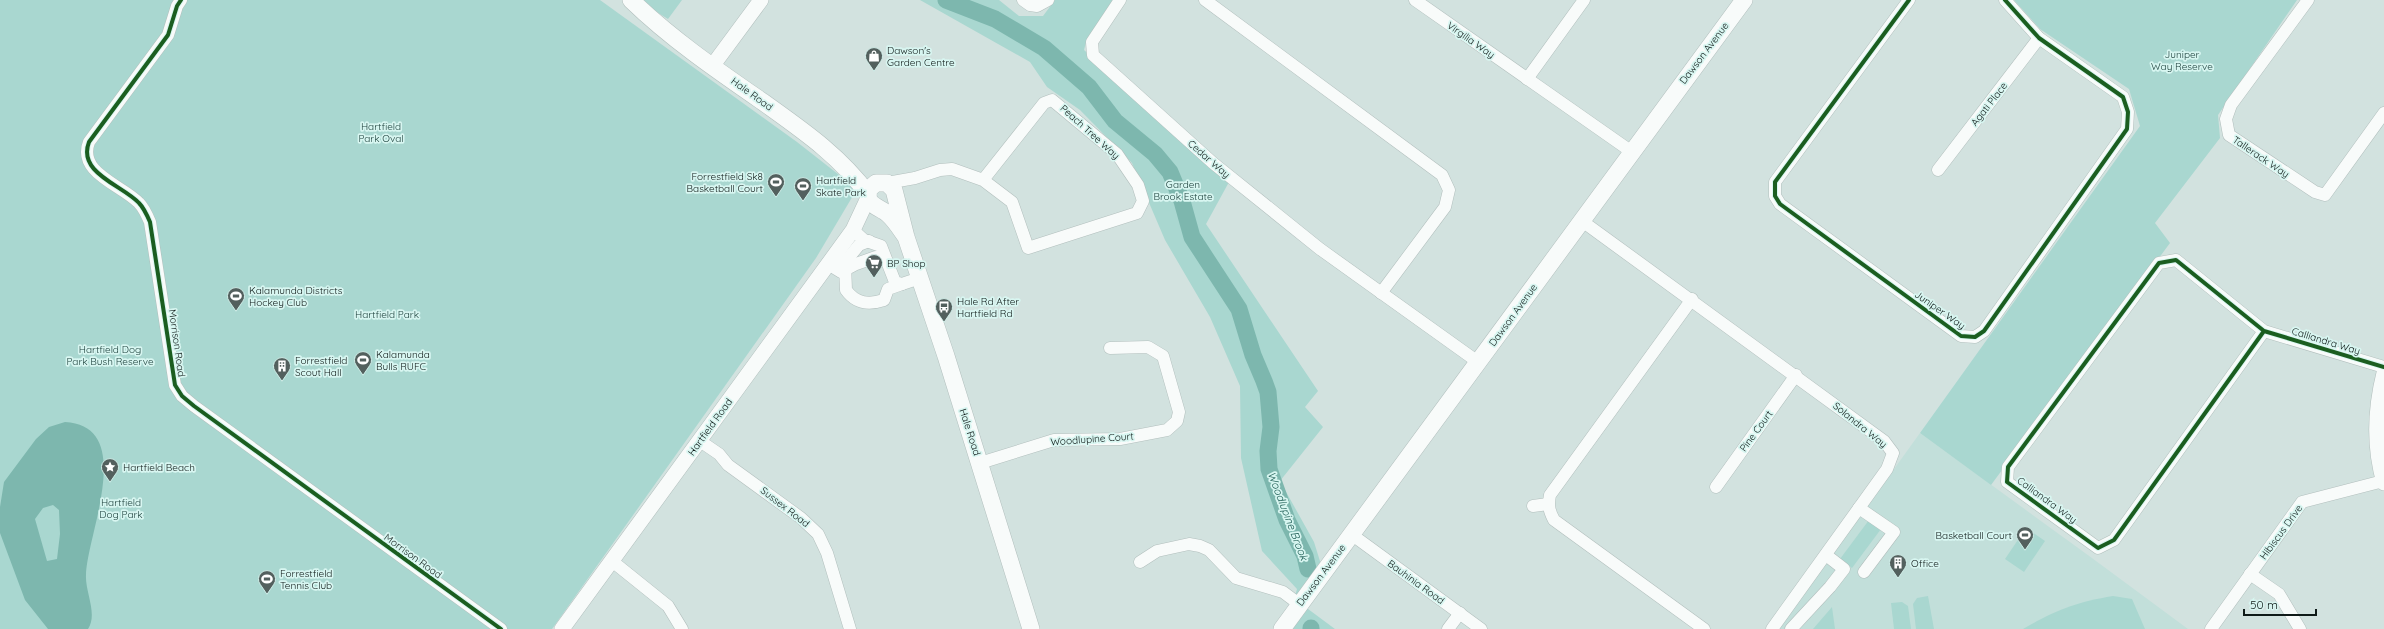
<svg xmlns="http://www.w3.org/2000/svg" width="2384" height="629" viewBox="0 0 2384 629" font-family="Quicksand,sans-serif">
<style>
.built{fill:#c2dfda}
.green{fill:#a9d7d0}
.water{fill:#7db7ae;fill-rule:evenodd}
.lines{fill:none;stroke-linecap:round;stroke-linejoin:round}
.river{stroke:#7db7ae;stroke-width:17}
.minor-casing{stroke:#b2bfbd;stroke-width:13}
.tertiary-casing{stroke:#b2bfbd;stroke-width:16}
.secondary-casing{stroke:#b2bfbd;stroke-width:18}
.minor{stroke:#f8fbfa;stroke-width:12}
.tertiary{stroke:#f8fbfa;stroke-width:15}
.secondary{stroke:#f8fbfa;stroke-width:17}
.cycleway-casing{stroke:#d8f6f1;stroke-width:6}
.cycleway{stroke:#1b5e20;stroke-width:4}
.labels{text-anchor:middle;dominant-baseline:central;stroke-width:3.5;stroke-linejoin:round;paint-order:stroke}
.street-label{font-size:10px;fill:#0f1a18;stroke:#d8f6f1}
.poi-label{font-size:10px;fill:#0f1a18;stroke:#d8f6f1;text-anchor:start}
.park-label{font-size:10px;fill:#183c37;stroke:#d8f6f1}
.water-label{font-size:11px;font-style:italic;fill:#226058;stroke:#d8f6f1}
</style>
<rect width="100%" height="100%" fill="#d2e2df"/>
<path class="built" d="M1920,433L2096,561L2188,629H1779Z"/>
<g class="green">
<path d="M0,0H600L797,142L857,189L816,258L552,629H0Z"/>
<path d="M637,0H682L668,19Z"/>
<path d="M920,0H999L1019,16H1043L1055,0H1115L1086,42L1084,50L1229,182L1206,224L1318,391L1305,407L1323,427L1280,481L1314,542L1324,574L1304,606L1335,629H1286L1297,589L1262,551L1241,458L1240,386L1210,317L1165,240L1132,163L1080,110L1047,87L1030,62Z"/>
<path d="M2014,0H2297L2218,115L2220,138L2155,223L2170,243L1991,485L1920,433L2140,126L2129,89L2040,29Z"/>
<path d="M1869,520L1881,529L1852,568L1840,559Z"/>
<path d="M2026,528L2045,541L2024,572L2005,559Z"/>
<path d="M1928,596L1934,629H1916L1913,604L1917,598Z"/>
<path d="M2113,596L2132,599L2145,629H2023C2056,610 2076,602 2113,596Z"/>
<path d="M1902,602L1908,606L1911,629H1894L1891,603Z"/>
<path d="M1832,607L1835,629H1813Z"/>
</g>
<path class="water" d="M65,422C137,426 87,534 86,575C85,592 98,614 88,629H48L25,600L0,533V507L4,482L36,439L49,427ZM53,505L59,510L60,534L57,559L47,561L35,519L43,508Z"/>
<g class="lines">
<g class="river">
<path d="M946,0L995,19L1044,48L1089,87L1115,121L1155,154L1170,172L1182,201L1192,237L1239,309L1253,355L1264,381L1268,392L1271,427L1268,451L1269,469L1287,520L1305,556L1308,569"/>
<path d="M1311,629V628"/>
</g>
<g class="minor-casing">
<g id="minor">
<path d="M181,0L177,6L168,35L89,142C77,173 122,185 139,203C144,208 147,215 150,222L175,385L182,396L194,406L501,629"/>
<path d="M1023,0L1030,5L1037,6L1048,0"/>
<path d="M1120,0L1092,42L1093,55L1213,163L1320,249L1478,362"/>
<path d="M1205,0L1442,175L1449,190L1445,207L1381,293"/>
<path d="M1415,0L1632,152"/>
<path d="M1909,0L1775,182V196L1780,204L1961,336L1975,337L1984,331L2127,129L2128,112L2123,97L2039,38L2005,0"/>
<path d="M2308,0L2231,105L2226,119L2229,135L2315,192L2325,195L2384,113"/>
<path d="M1527,79L1584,0"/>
<path d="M1938,170L2039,38"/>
<path d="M887,183L915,178L940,170L952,169L983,180L1012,202L1028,248L1137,213L1143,201L1138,185L1117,154L1052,100L1044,103L983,180"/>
<path d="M1582,221L1884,441L1893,453L1887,469L1772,629"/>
<path d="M853,230L864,240L881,246L895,282L902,284L920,278"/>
<path d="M828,264L841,272L856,264L876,257H882L888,263"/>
<path d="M845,264L846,290C856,304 869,305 884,300L888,289L902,284"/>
<path d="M840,268L859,245L869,241"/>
<path d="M1692,299L1550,495C1548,505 1549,511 1554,520L1704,629"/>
<path d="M2264,331L2114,540L2098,548L2007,482L2008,467L2159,263L2176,260L2264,331L2384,367"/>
<path d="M700,441L719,454L728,465L801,518L818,534L827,553L850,629"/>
<path d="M980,463L1054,440L1120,439L1167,430L1177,421L1179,412L1163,356L1148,347L1110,348"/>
<path d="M1716,487L1796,375"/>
<path d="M1533,506L1548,504"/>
<path d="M1859,508L1894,532L1864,572"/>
<path d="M1351,534L1481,629"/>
<path d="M612,561L668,606L682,629"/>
<path d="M1140,562L1157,551L1189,544L1200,546L1209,550L1236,578L1283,592L1299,604"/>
<path d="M2250,574L2279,594L2300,629"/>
<path d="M1448,629L1460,613"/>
<path d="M1791,629L1830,587L1844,569L1826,555"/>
<path d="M2211,629L2302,502L2383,481"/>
</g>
</g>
<g class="tertiary-casing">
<g id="tertiary">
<path d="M713,65L761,0"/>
<path d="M2384,373C2375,409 2374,448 2384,483"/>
<path d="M562,629L853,230L868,198"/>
</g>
</g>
<g class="secondary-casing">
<g id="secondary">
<path d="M631,0C670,38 718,71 763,102C802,130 839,155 868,194"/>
<path d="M906,237C901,230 896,222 890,216C881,206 864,207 869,189L876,183H887L894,190L906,237L946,356L1031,629"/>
<path d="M1282,629L1744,0"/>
</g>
</g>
<use href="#minor" class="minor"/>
<use href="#tertiary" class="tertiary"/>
<use href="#secondary" class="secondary"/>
<g class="cycleway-casing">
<g id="cycleway">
<path d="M181,0L177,6L168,35L89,142C77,173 122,185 139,203C144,208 147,215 150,222L175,385L182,396L194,406L501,629"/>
<path d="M1909,0L1775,182V196L1780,204L1961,336L1975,337L1984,331L2127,129L2128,112L2123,97L2039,38L2005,0"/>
<path d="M2264,331L2114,540L2098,548L2007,482L2008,467L2159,263L2176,260L2264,331L2384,367"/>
</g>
</g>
<use href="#cycleway" class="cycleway"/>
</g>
<defs>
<g id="shop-pin" transform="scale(0.9)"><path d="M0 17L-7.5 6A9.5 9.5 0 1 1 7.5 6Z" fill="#53605e" stroke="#d8f6f1"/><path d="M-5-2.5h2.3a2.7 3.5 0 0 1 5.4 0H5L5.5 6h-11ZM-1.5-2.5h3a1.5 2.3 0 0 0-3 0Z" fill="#fff"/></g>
<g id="stadium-pin" transform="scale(0.9)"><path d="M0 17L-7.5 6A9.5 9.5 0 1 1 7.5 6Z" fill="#53605e" stroke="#d8f6f1"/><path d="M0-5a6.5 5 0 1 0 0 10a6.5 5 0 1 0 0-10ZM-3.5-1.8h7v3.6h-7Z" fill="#fff"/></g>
<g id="supermarket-pin" transform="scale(0.9)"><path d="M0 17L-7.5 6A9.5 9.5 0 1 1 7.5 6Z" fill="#53605e" stroke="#d8f6f1"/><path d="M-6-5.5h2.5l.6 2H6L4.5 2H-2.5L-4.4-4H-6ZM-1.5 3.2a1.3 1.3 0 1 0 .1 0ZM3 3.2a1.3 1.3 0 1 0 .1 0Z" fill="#fff"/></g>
<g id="bus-pin" transform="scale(0.9)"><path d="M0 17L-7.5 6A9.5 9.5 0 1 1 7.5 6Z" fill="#53605e" stroke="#d8f6f1"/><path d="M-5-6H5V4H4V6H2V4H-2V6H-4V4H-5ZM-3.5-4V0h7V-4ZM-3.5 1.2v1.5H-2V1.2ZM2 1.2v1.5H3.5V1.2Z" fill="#fff"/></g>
<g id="building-pin" transform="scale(0.9)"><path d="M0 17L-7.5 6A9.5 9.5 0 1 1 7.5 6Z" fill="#53605e" stroke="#d8f6f1"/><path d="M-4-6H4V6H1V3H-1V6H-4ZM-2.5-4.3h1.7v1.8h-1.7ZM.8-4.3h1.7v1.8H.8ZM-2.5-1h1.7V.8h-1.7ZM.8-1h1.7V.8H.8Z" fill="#fff"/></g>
<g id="sight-pin" transform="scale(0.9)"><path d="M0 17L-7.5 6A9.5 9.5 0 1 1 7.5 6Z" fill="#53605e" stroke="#d8f6f1"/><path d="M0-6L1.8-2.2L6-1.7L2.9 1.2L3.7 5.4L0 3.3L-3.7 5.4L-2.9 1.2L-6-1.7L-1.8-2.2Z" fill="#fff"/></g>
</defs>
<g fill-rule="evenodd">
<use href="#shop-pin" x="874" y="56"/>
<use href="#stadium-pin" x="776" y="182"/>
<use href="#stadium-pin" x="803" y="186"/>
<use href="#supermarket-pin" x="874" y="263"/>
<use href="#stadium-pin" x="236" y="296"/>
<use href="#bus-pin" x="944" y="307"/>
<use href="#stadium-pin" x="363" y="360"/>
<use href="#building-pin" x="282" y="366"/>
<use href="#sight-pin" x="110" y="467"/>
<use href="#stadium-pin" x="2025" y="535"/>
<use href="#building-pin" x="1898" y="563"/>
<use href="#stadium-pin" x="267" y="579"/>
</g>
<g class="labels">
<g class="street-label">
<text transform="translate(1471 40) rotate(35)">Virgilia Way</text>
<text transform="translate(1704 53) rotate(-53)">Dawson Avenue</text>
<text transform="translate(752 94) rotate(36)">Hale Road</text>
<text transform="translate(1989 104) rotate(-52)">Agati Place</text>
<text transform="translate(1090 132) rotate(42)">Peach Tree Way</text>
<text transform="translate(2261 157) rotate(34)">Tallerack Way</text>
<text transform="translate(1209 159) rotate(41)">Cedar Way</text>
<text transform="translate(1940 310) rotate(35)">Juniper Way</text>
<text transform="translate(1513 315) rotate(-54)">Dawson Avenue</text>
<text transform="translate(2326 341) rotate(17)">Calliandra Way</text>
<text transform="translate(177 343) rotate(82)">Morrison Road</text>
<text transform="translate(1860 425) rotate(39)">Solandra Way</text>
<text transform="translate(710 427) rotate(-54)">Hartfield Road</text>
<text transform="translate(1756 431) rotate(-54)">Pine Court</text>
<text transform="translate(970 432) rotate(72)">Hale Road</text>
<text transform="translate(1092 439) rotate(-4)">Woodlupine Court</text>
<text transform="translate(2047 500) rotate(36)">Calliandra Way</text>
<text transform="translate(785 507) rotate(38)">Sussex Road</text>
<text transform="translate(2281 532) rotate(-54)">Hibiscus Drive</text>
<text transform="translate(413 556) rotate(36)">Morrison Road</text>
<text transform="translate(1321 575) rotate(-53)">Dawson Avenue</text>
<text transform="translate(1416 582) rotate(36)">Bauhinia Road</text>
</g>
<g class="poi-label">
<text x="887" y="50">Dawson's<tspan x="887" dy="12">Garden Centre</tspan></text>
<text x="763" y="176" text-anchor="end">Forrestfield Sk8<tspan x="763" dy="12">Basketball Court</tspan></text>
<text x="816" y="180">Hartfield<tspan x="816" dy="12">Skate Park</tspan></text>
<text x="887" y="263">BP Shop</text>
<text x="249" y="290">Kalamunda Districts<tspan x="249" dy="12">Hockey Club</tspan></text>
<text x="957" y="301">Hale Rd After<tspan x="957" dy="12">Hartfield Rd</tspan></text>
<text x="376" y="354">Kalamunda<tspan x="376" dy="12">Bulls RUFC</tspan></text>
<text x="295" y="360">Forrestfield<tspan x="295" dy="12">Scout Hall</tspan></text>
<text x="123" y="467">Hartfield Beach</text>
<text x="2012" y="535" text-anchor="end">Basketball Court</text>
<text x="1911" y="563">Office</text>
<text x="280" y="573">Forrestfield<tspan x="280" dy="12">Tennis Club</tspan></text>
</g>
<g class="park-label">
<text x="2182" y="54">Juniper<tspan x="2182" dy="12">Way Reserve</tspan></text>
<text x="381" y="126">Hartfield<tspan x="381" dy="12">Park Oval</tspan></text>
<text x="1183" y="184">Garden<tspan x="1183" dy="12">Brook Estate</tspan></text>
<text x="387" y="314">Hartfield Park</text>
<text x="110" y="349">Hartfield Dog<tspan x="110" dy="12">Park Bush Reserve</tspan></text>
<text x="121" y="502">Hartfield<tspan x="121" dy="12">Dog Park</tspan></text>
</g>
<g class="water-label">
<text transform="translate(1288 516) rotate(69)">Woodlupine Brook</text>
</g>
</g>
<path d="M2244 609v6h72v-6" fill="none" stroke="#0f1a18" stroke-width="2"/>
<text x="2250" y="609" font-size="12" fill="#0f1a18" stroke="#d8f6f1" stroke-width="3" paint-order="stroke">50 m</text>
</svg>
